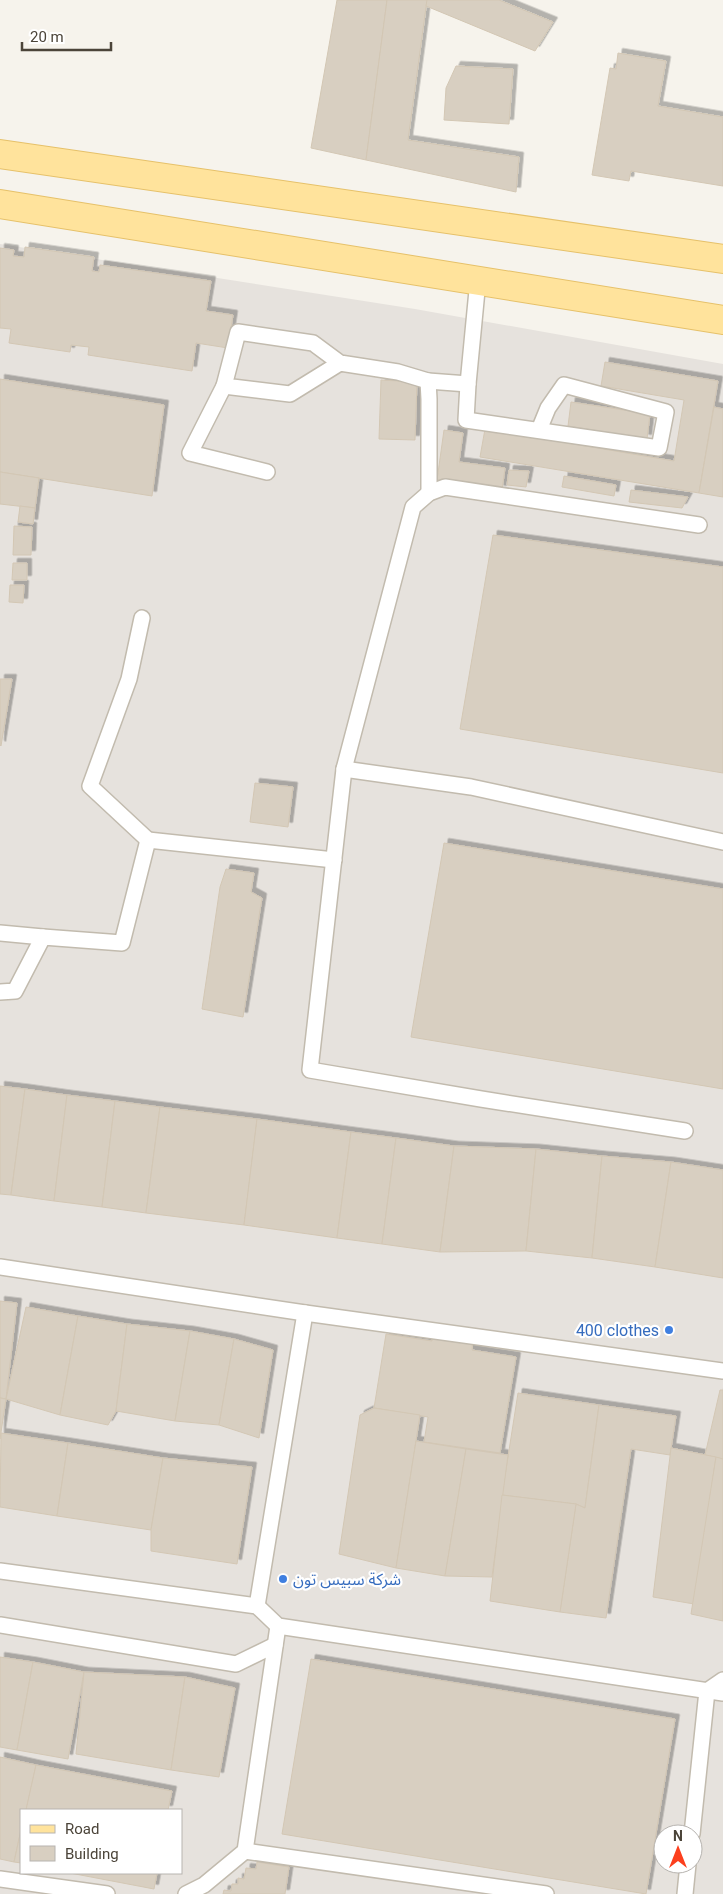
<svg xmlns="http://www.w3.org/2000/svg" width="723" height="1894" viewBox="0 0 723 1894" font-family="Roboto,'Noto Sans Arabic',sans-serif">
<style>
.industrial{fill:#e6e2dd;fill-rule:evenodd}
.building{fill:#d8cfc1;stroke:#d3c7b4;filter:url(#shadow)}
.lines{fill:none;stroke-linecap:round;stroke-linejoin:round}
.lane-casing{stroke:#c2bbae;stroke-width:18}
.primary-casing{stroke:#e6c16a;stroke-width:30}
.lane{stroke:#fff;stroke-width:15}
.primary{stroke:#ffe39c;stroke-width:28}
.shop-dot{fill:#3f7fe0;stroke:#fff;stroke-width:2}
.labels{text-anchor:middle;dominant-baseline:central;stroke-width:4.5;stroke-linejoin:round;paint-order:stroke}
.shop-label{font-size:16px;fill:#366cbe;stroke:#fff;text-anchor:end}
</style>
<defs>
<filter id="shadow"><feDropShadow dx="4.5" dy="-4.5" stdDeviation="0" flood-color="#0004"/></filter>
</defs>
<rect width="100%" height="100%" fill="#f6f3ec"/>
<path class="industrial" d="M0,244L415,309L723,364V1894H0ZM21,1810H181V1873H21ZM663,1834H693V1864H663Z"/>
<g class="building">
<path d="M337,0H387L366,160L311,148Z"/>
<path d="M387,0H427L408,140L519,157L516,192L366,160Z"/>
<path d="M427,0H499L553,22L535,51L426,6Z"/>
<path d="M618,53L666,61L658,106L723,117V186L631,171L629,181L592,175L610,68L616,69Z"/>
<path d="M456,66L513,69L509,124L444,120L446,88Z"/>
<path d="M25,247L94,257L92,271L99,272L100,265L211,281L206,311L233,315L228,348L196,343L192,371L88,355L89,347L71,345L70,352L9,343L11,329L0,328V248L14,250L13,256L24,257Z"/>
<path d="M605,362L718,381L699,493L480,457L485,429L674,461L684,400L601,386Z"/>
<path d="M0,379L164,405L152,496L0,472Z"/>
<path d="M381,380L417,382L415,440L379,439Z"/>
<path d="M571,402L650,414L647,439L568,426Z"/>
<path d="M714,407L723,409V497L699,493Z"/>
<path d="M444,430L463,433L459,462L505,468L502,490L437,480Z"/>
<path d="M509,470L529,471L526,487L507,485Z"/>
<path d="M0,472L39,478L35,508L0,504Z"/>
<path d="M564,476L616,485L614,496L562,487Z"/>
<path d="M631,490L688,497L682,508L629,502Z"/>
<path d="M20,506L35,508L33,524L18,522Z"/>
<path d="M14,526L32,527L31,555H13Z"/>
<path d="M493,535L723,567V773L460,729Z"/>
<path d="M13,563H27V580H12Z"/>
<path d="M10,585H24L23,603L9,602Z"/>
<path d="M0,679H12L1,746L0,745Z"/>
<path d="M255,783L293,787L288,827L250,822Z"/>
<path d="M444,843L723,889V1089L411,1037Z"/>
<path d="M226,869L254,873L251,892L262,898L243,1017L202,1009L220,887Z"/>
<path d="M0,1086L25,1089L11,1195L0,1194Z"/>
<path d="M25,1089L67,1095L54,1201L11,1195Z"/>
<path d="M67,1095L115,1101L102,1207L54,1201Z"/>
<path d="M115,1101L160,1107L146,1213L102,1207Z"/>
<path d="M160,1107L257,1119L244,1225L146,1213Z"/>
<path d="M257,1119L351,1132L337,1238L244,1225Z"/>
<path d="M351,1132L396,1138L382,1244L337,1238Z"/>
<path d="M396,1138L454,1146L440,1252L382,1244Z"/>
<path d="M454,1146L536,1149L526,1251L440,1252Z"/>
<path d="M536,1149L602,1156L592,1258L526,1251Z"/>
<path d="M602,1156L671,1162L655,1267L592,1258Z"/>
<path d="M671,1162L723,1170V1278L655,1267Z"/>
<path d="M0,1301L17,1303L6,1399L0,1398Z"/>
<path d="M26,1307L78,1316L60,1415L6,1399Z"/>
<path d="M78,1316L127,1324L116,1411L108,1425L60,1415Z"/>
<path d="M127,1324L190,1331L175,1421L116,1411Z"/>
<path d="M190,1331L234,1339L219,1425L175,1421Z"/>
<path d="M433,1332L473,1339L472,1350L516,1357L500,1453L424,1442L428,1417L374,1408L386,1334L432,1341Z"/>
<path d="M234,1339L273,1350L259,1438L219,1425Z"/>
<path d="M720,1390H723V1459L705,1455Z"/>
<path d="M518,1393L599,1405L585,1508L576,1504L502,1495Z"/>
<path d="M0,1398L6,1399L0,1439Z"/>
<path d="M599,1405L676,1416L670,1455L631,1449L606,1618L560,1612L576,1504L585,1508Z"/>
<path d="M374,1408L420,1415L396,1568L339,1554L360,1415Z"/>
<path d="M1,1433L68,1443L57,1516L0,1507Z"/>
<path d="M416,1441L466,1449L445,1576L396,1568Z"/>
<path d="M68,1443L163,1458L151,1530L57,1516Z"/>
<path d="M671,1448L716,1457L694,1604L653,1597Z"/>
<path d="M466,1449L508,1455L492,1577L445,1576Z"/>
<path d="M716,1457L723,1459V1621L691,1614Z"/>
<path d="M163,1458L252,1467L237,1564L151,1551V1530Z"/>
<path d="M502,1495L576,1504L560,1612L490,1601Z"/>
<path d="M0,1657L33,1662L17,1750L0,1747Z"/>
<path d="M311,1659L675,1719L646,1894L282,1834Z"/>
<path d="M33,1662L84,1672L68,1759L17,1750Z"/>
<path d="M84,1672L185,1677L171,1770L76,1754Z"/>
<path d="M185,1677L235,1688L219,1777L171,1770Z"/>
<path d="M0,1757L36,1765L26,1810H21V1830L14,1862L0,1859Z"/>
<path d="M36,1765L172,1791L168,1810H26Z"/>
<path d="M21,1830V1863L14,1862Z"/>
<path d="M257,1862L289,1867L285,1894H223L224,1890L231,1891L232,1884H238V1878L244,1879L246,1868L256,1869Z"/>
<path d="M70,1873H157L154,1889Z"/>
</g>
<g class="lines">
<g class="lane-casing">
<g id="lane">
<path d="M340,363L290,394L224,386L238,332L313,343L340,363L398,372L428,381L429,399V493"/>
<path d="M428,381L468,384L478,280"/>
<path d="M468,384L466,420L659,448L666,412L564,385L548,408L539,430"/>
<path d="M224,386L190,453L267,472"/>
<path d="M142,618L129,679L90,786L148,840"/>
<path d="M344,769L471,787L723,842"/>
<path d="M0,933L43,937"/>
<path d="M0,992L15,991L43,937L122,943L148,840L334,860"/>
<path d="M685,1131L481,1099L310,1070L344,769L413,507L429,493L445,487L699,525"/>
<path d="M0,1267L305,1313L723,1371"/>
<path d="M0,1571L257,1606L278,1626L723,1693"/>
<path d="M257,1606L305,1313"/>
<path d="M0,1625L236,1664L275,1645"/>
<path d="M692,1834L707,1691L723,1680"/>
<path d="M245,1851L546,1894"/>
<path d="M0,1879L107,1894"/>
<path d="M186,1894L204,1885L245,1851L278,1626"/>
<path d="M685,1894L688,1864"/>
</g>
</g>
<g class="primary-casing">
<g id="primary">
<path d="M0,154L723,259"/>
<path d="M0,204L723,320"/>
</g>
</g>
<use href="#lane" class="lane"/>
<use href="#primary" class="primary"/>
</g>
<g class="shop-dot">
<circle cx="669" cy="1330" r="5"/>
<circle cx="283" cy="1579" r="5"/>
</g>
<g class="labels">
<g class="shop-label">
<text x="659" y="1330">400 clothes</text>
<text x="293" y="1579" text-anchor="start">شركة سبيس تون</text>
</g>
</g>
<rect x="20" y="1809" width="162" height="65" fill="#ffffff" stroke="#b7b4b0"/>
<rect x="30" y="1825" width="25" height="8" fill="#ffe39c" stroke="#b7b4b0"/>
<text x="65" y="1834" font-size="15" fill="#4b4439">Road</text>
<rect x="30" y="1846" width="25" height="15" fill="#d8cfc1" stroke="#b7b4b0"/>
<text x="65" y="1859" font-size="15" fill="#4b4439">Building</text>
<g transform="translate(678 1849)"><circle r="24" fill="#ffffff" stroke="#b7b4b0"/>
<path d="M0-4L9 19L0 12L-9 19Z" fill="#fc3f1d"/>
<text y="-8" font-size="14" font-weight="bold" text-anchor="middle" fill="#4b4439">N</text>
</g>
<path d="M22 42v8h89v-8" fill="none" stroke="#4b4439" stroke-width="2.5"/>
<text x="30" y="42" font-size="15" fill="#4b4439" stroke="#ffffff" stroke-width="4" paint-order="stroke">20 m</text>
</svg>
